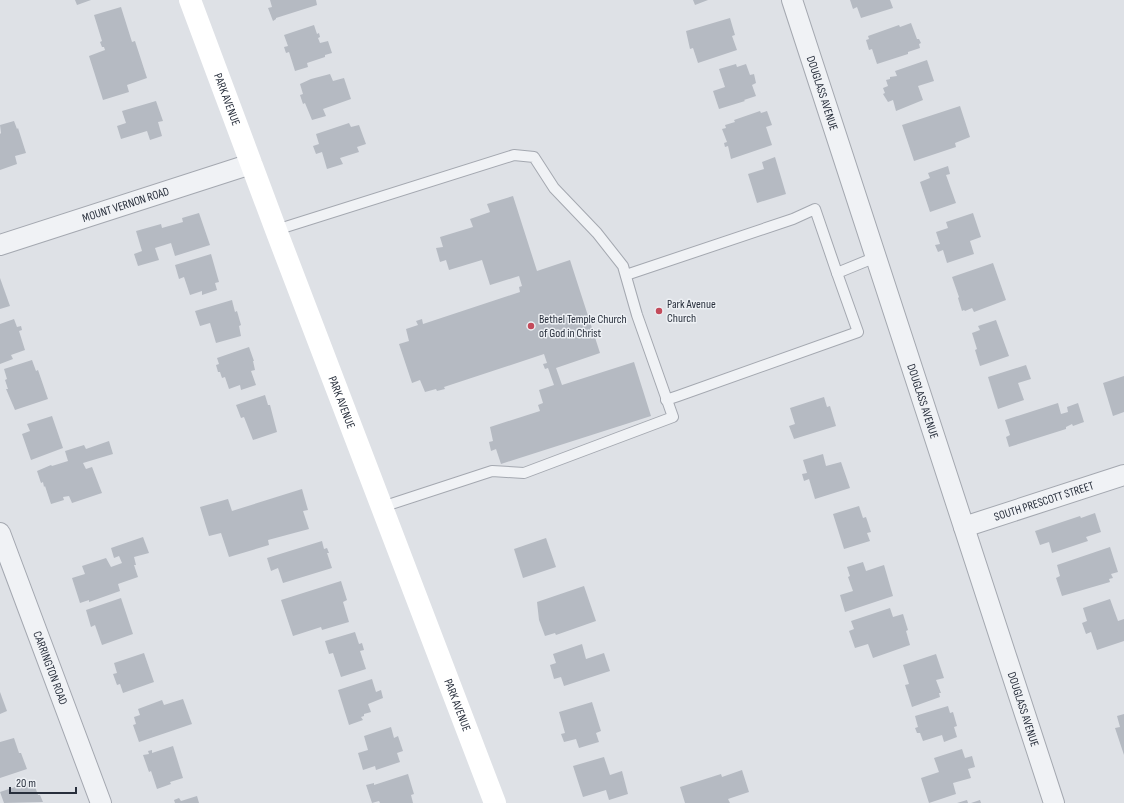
<svg xmlns="http://www.w3.org/2000/svg" width="1124" height="803" viewBox="0 0 1124 803" font-family="'Sofia Sans Condensed',sans-serif">
<style>
.building{fill:#b5bac2}
.lines{fill:none;stroke-linecap:round;stroke-linejoin:round}
.service-casing{stroke:#a4a8b0;stroke-width:12}
.minor-casing{stroke:#a4a8b0;stroke-width:22}
.service{stroke:#f0f2f5;stroke-width:10}
.minor{stroke:#f0f2f5;stroke-width:20}
.secondary{stroke:#fff;stroke-width:22}
.poi-dot{fill:#c34b5b;stroke:#edf0f4;stroke-width:1.5}
.labels{text-anchor:middle;dominant-baseline:central;stroke-width:3;stroke-linejoin:round;paint-order:stroke}
.street-label{font-size:12px;fill:#282f3c;stroke:#edf0f4}
.poi-label{font-size:12px;fill:#282f3c;stroke:#edf0f4;text-anchor:start}
</style>
<rect width="100%" height="100%" fill="#dee1e6"/>
<g class="building">
<path d="M75,0H91L77,5Z"/>
<path d="M270,0H316L317,5L276,18V19L273,21L268,8L272,7Z"/>
<path d="M693,0H708L695,5Z"/>
<path d="M850,0H890L893,8L861,18L857,7L853,9Z"/>
<path d="M121,7L132,42L135,41L147,78L127,85L129,92L103,100L89,56L105,50L104,47H102L100,42L102,41L94,15Z"/>
<path d="M730,18L735,35L732,36L737,50L698,63L693,48L690,49L686,31Z"/>
<path d="M911,23L917,39H919L921,43L919,44L920,48L908,52V54L877,64L872,49L869,50L866,40L869,39L868,36L899,25L900,27Z"/>
<path d="M314,25L317,34L319,33L320,37L318,38L320,43L328,41L332,53L325,55V57L307,63L308,67L295,71L289,52L286,53L284,47L288,46L284,35Z"/>
<path d="M927,60L934,81L918,86L923,100L896,111L893,100L888,102L883,94L885,93L883,88L888,86L886,80L890,79V77L897,76L895,71Z"/>
<path d="M736,64L737,67L746,64L750,75L754,74L756,83L752,85L756,96L744,100L745,101L719,109L713,91L725,87L719,69Z"/>
<path d="M330,74L333,81L344,78L351,99L323,109L326,116L312,120L305,103L303,104L300,95L303,94L300,84L311,79Z"/>
<path d="M156,101L163,121L158,122L162,136L150,140L147,131L121,139L117,126L126,123L122,111Z"/>
<path d="M960,106L970,137L955,143L956,147L914,161L902,125Z"/>
<path d="M760,111L761,113L767,111L772,125L766,127L772,145L731,159L728,146L725,147L724,143L727,142L722,129L726,128L725,125L735,122L734,120Z"/>
<path d="M14,121L17,129L18,128L26,153L15,156L17,164L0,170V134L1,133L0,125Z"/>
<path d="M349,123L351,127L359,125L366,144L357,147L359,152L340,158L343,164L327,169L322,152L316,154L313,146L319,144L316,134Z"/>
<path d="M775,157L786,194L757,203L748,174L764,169L762,162Z"/>
<path d="M948,166L950,174L946,175L956,203L930,212L920,182L930,178L928,173Z"/>
<path d="M513,196L537,271L570,260L600,353L556,368L562,385L634,362L651,416L501,464L496,449L491,451L489,442L493,441L490,427L540,411L538,405L543,403L539,390L554,385L548,368L545,369L543,364L547,363L544,354L444,387L445,389L437,391L436,389L425,392L420,380L412,383L399,344L409,341L406,329L418,325L416,321L422,319L423,324L520,292L519,287L522,286L519,276L490,285L482,260L449,270L446,260L440,262L436,248L443,247L440,237L473,227L470,219L490,212L487,204Z"/>
<path d="M199,213L210,245L175,256L171,243L155,248L159,260L138,266L134,254L142,251L136,231L161,224L162,228L183,222L182,218Z"/>
<path d="M973,213L981,237L970,241L974,254L947,263L943,250L938,252L935,245L940,244L936,232L948,228L946,222Z"/>
<path d="M211,254L219,282L215,283L217,290L202,295V291L190,295L184,277L179,279L175,265Z"/>
<path d="M993,263L1006,300L974,312L972,308L965,311L964,310L962,311L958,298L959,297L952,277Z"/>
<path d="M0,278L10,306L0,309Z"/>
<path d="M232,300L235,312L237,311L241,325L239,326L241,336L216,343L210,323L200,326L195,311Z"/>
<path d="M14,319L17,327L21,326L22,330L19,331L25,350L11,355L13,359L0,364V324Z"/>
<path d="M996,320L1009,356L980,366L975,350L977,349L972,333L980,330L978,326Z"/>
<path d="M249,347L254,361H253L255,370L251,371L256,385L241,390L240,385L229,389L225,377L222,378L220,372H218L216,365L219,364L217,358Z"/>
<path d="M32,360L36,371L38,370L48,399L15,410L6,389H8L5,380L7,379L4,369Z"/>
<path d="M1026,365L1031,379L1018,383L1024,400L998,409L988,377Z"/>
<path d="M1124,376V412L1113,416L1103,383Z"/>
<path d="M265,395L268,405H270L277,432L253,440L244,417L241,418L236,405Z"/>
<path d="M824,397L827,407L830,406L836,426L794,439L789,426L795,424L790,408Z"/>
<path d="M1058,403L1061,414L1068,412L1067,407L1078,403L1084,422L1073,426L1072,424L1066,427V429L1009,447L1006,437L1010,435L1005,420Z"/>
<path d="M52,416L63,448L31,460L22,434L30,431L27,424Z"/>
<path d="M109,441L113,454L83,463L86,469L92,467L102,493L72,503L69,496L63,497L64,500L51,504L45,486L44,487L43,482L41,483L37,471L51,465L52,466L68,461L65,451L84,445L86,449Z"/>
<path d="M823,454L826,466L841,462L850,488L815,499L809,479L804,481L802,474L807,473L803,460Z"/>
<path d="M302,489L308,510L303,511L309,529L268,540L269,545L229,557L221,533L209,536L200,507L228,499L232,511Z"/>
<path d="M859,506L863,518L866,517L871,532L867,533L870,541L844,549L833,514Z"/>
<path d="M1095,513L1101,532L1086,537L1088,541L1052,553L1049,542L1040,545L1035,531L1080,516L1081,518Z"/>
<path d="M143,537L149,553L134,557L136,565H134L138,577L118,584L120,591L89,602V600L80,603L72,578L85,574L82,566L106,558L111,567L122,563L119,556L114,558L111,548Z"/>
<path d="M546,538L556,567L523,578L514,549Z"/>
<path d="M322,541L324,549L327,548L329,553H327L332,568L283,583L278,568L271,571L267,558Z"/>
<path d="M1110,547L1118,572L1111,574L1113,578L1109,579L1110,582L1062,596L1056,578L1060,576L1057,565Z"/>
<path d="M863,562L866,571L884,565L893,596L845,612L840,595L853,591L848,577L850,576L847,567Z"/>
<path d="M341,581L347,600L343,602L349,622L322,630L321,627L293,636L281,600Z"/>
<path d="M584,586L596,621L556,635L555,633L545,636L539,620L537,602Z"/>
<path d="M121,598L133,634L102,645L95,625L91,627L86,610Z"/>
<path d="M1110,599L1118,621L1124,619V641L1097,650L1091,632L1086,634L1082,623L1087,621L1083,608Z"/>
<path d="M890,608L893,617L903,614L908,630L906,631L910,645L873,658L868,644L855,648L849,631L854,629L851,621Z"/>
<path d="M355,632L359,644L362,643L364,650L360,651L366,669L341,677L333,653L329,654L325,641Z"/>
<path d="M582,644L586,659L604,653L610,671L564,686L561,677L554,679L550,665L556,663L553,654Z"/>
<path d="M144,653L154,682L123,693L120,684L117,685L113,674L117,673L114,663Z"/>
<path d="M936,654L944,678L936,680L941,693H939L940,697L912,707L905,685L909,684L903,665Z"/>
<path d="M372,679L376,692L381,690L383,698L368,704L371,712L364,714V716L361,717L363,720L349,725L338,690Z"/>
<path d="M0,692L7,711L0,714Z"/>
<path d="M183,699L192,724L139,742L133,725L136,724L134,717L140,715L138,709L162,700L164,705Z"/>
<path d="M592,702L601,731L596,733L599,742L579,748L576,739L564,742L561,734L565,733L559,712Z"/>
<path d="M948,706L950,713L953,712L957,726L954,727L957,737L944,742L942,735L923,741L920,733H917L915,728L918,727L915,716Z"/>
<path d="M1124,714V755L1115,728L1120,727L1117,716Z"/>
<path d="M391,727L394,738L398,736L403,751L397,753L400,762L376,770L375,766L363,770L358,753L368,750L364,736Z"/>
<path d="M14,738L19,753H21L27,769L0,778V742Z"/>
<path d="M173,746L183,778L170,782L171,784L157,789L151,771L149,772L143,755L149,754L148,751L152,750V753Z"/>
<path d="M962,749L965,758L972,756L975,767L968,769L971,778L953,783L956,794L929,803L921,778L939,772L934,758Z"/>
<path d="M604,757L610,775L622,771L628,794L609,800L606,790L583,797L573,766Z"/>
<path d="M742,770L749,792L728,799L730,803H685L680,787L721,774L722,777Z"/>
<path d="M408,774L414,794L411,795L413,803H380L379,801L372,803L366,785L374,783V785Z"/>
<path d="M33,781L38,795H40L43,802L4,803L0,792Z"/>
<path d="M197,796L199,803H175L174,800L179,798L181,801Z"/>
<path d="M967,800L968,803H957Z"/>
<path d="M980,800L981,803H971Z"/>
</g>
<g class="lines">
<g class="service-casing">
<g id="service">
<path d="M276,230L514,155L534,157L554,188L597,233L623,266L637,315L673,417L524,473L492,471L382,507"/>
<path d="M626,275L793,219L815,209L837,273L876,257"/>
<path d="M666,400L678,396L858,332L837,273"/>
</g>
</g>
<g class="minor-casing">
<g id="minor">
<path id="s1" d="M792,0L1054,803"/>
<path id="s2" d="M0,245L251,164"/>
<path id="s3" d="M964,527L1124,475"/>
<path id="s4" d="M0,533L101,803"/>
</g>
</g>
<use href="#service" class="service"/>
<use href="#minor" class="minor"/>
<path class="secondary" id="s5" d="M190,0L276,230L495,803"/>
</g>
<g class="poi-dot">
<circle cx="659" cy="311" r="4"/>
<circle cx="531" cy="326" r="4"/>
</g>
<g class="labels">
<g class="street-label">
<text stroke="none"><textPath href="#s1" startOffset="98">DOUGLASS AVENUE</textPath></text>
<text stroke="none"><textPath href="#s5" startOffset="106">PARK AVENUE</textPath></text>
<text stroke="none"><textPath href="#s2" startOffset="132">MOUNT VERNON ROAD</textPath></text>
<text stroke="none"><textPath href="#s5" startOffset="430">PARK AVENUE</textPath></text>
<text stroke="none"><textPath href="#s1" startOffset="422">DOUGLASS AVENUE</textPath></text>
<text stroke="none"><textPath href="#s3" startOffset="84">SOUTH PRESCOTT STREET</textPath></text>
<text stroke="none"><textPath href="#s4" startOffset="144">CARRINGTON ROAD</textPath></text>
<text stroke="none"><textPath href="#s5" startOffset="754">PARK AVENUE</textPath></text>
<text stroke="none"><textPath href="#s1" startOffset="746">DOUGLASS AVENUE</textPath></text>
</g>
<g class="poi-label">
<text x="667" y="304">Park Avenue<tspan x="667" dy="14">Church</tspan></text>
<text x="539" y="319">Bethel Temple Church<tspan x="539" dy="14">of God in Christ</tspan></text>
</g>
</g>
<path d="M10 787v6h66v-6" fill="none" stroke="#282f3c" stroke-width="2"/>
<text x="16" y="787" font-size="12" fill="#282f3c" stroke="#edf0f4" stroke-width="3" paint-order="stroke">20 m</text>
</svg>
